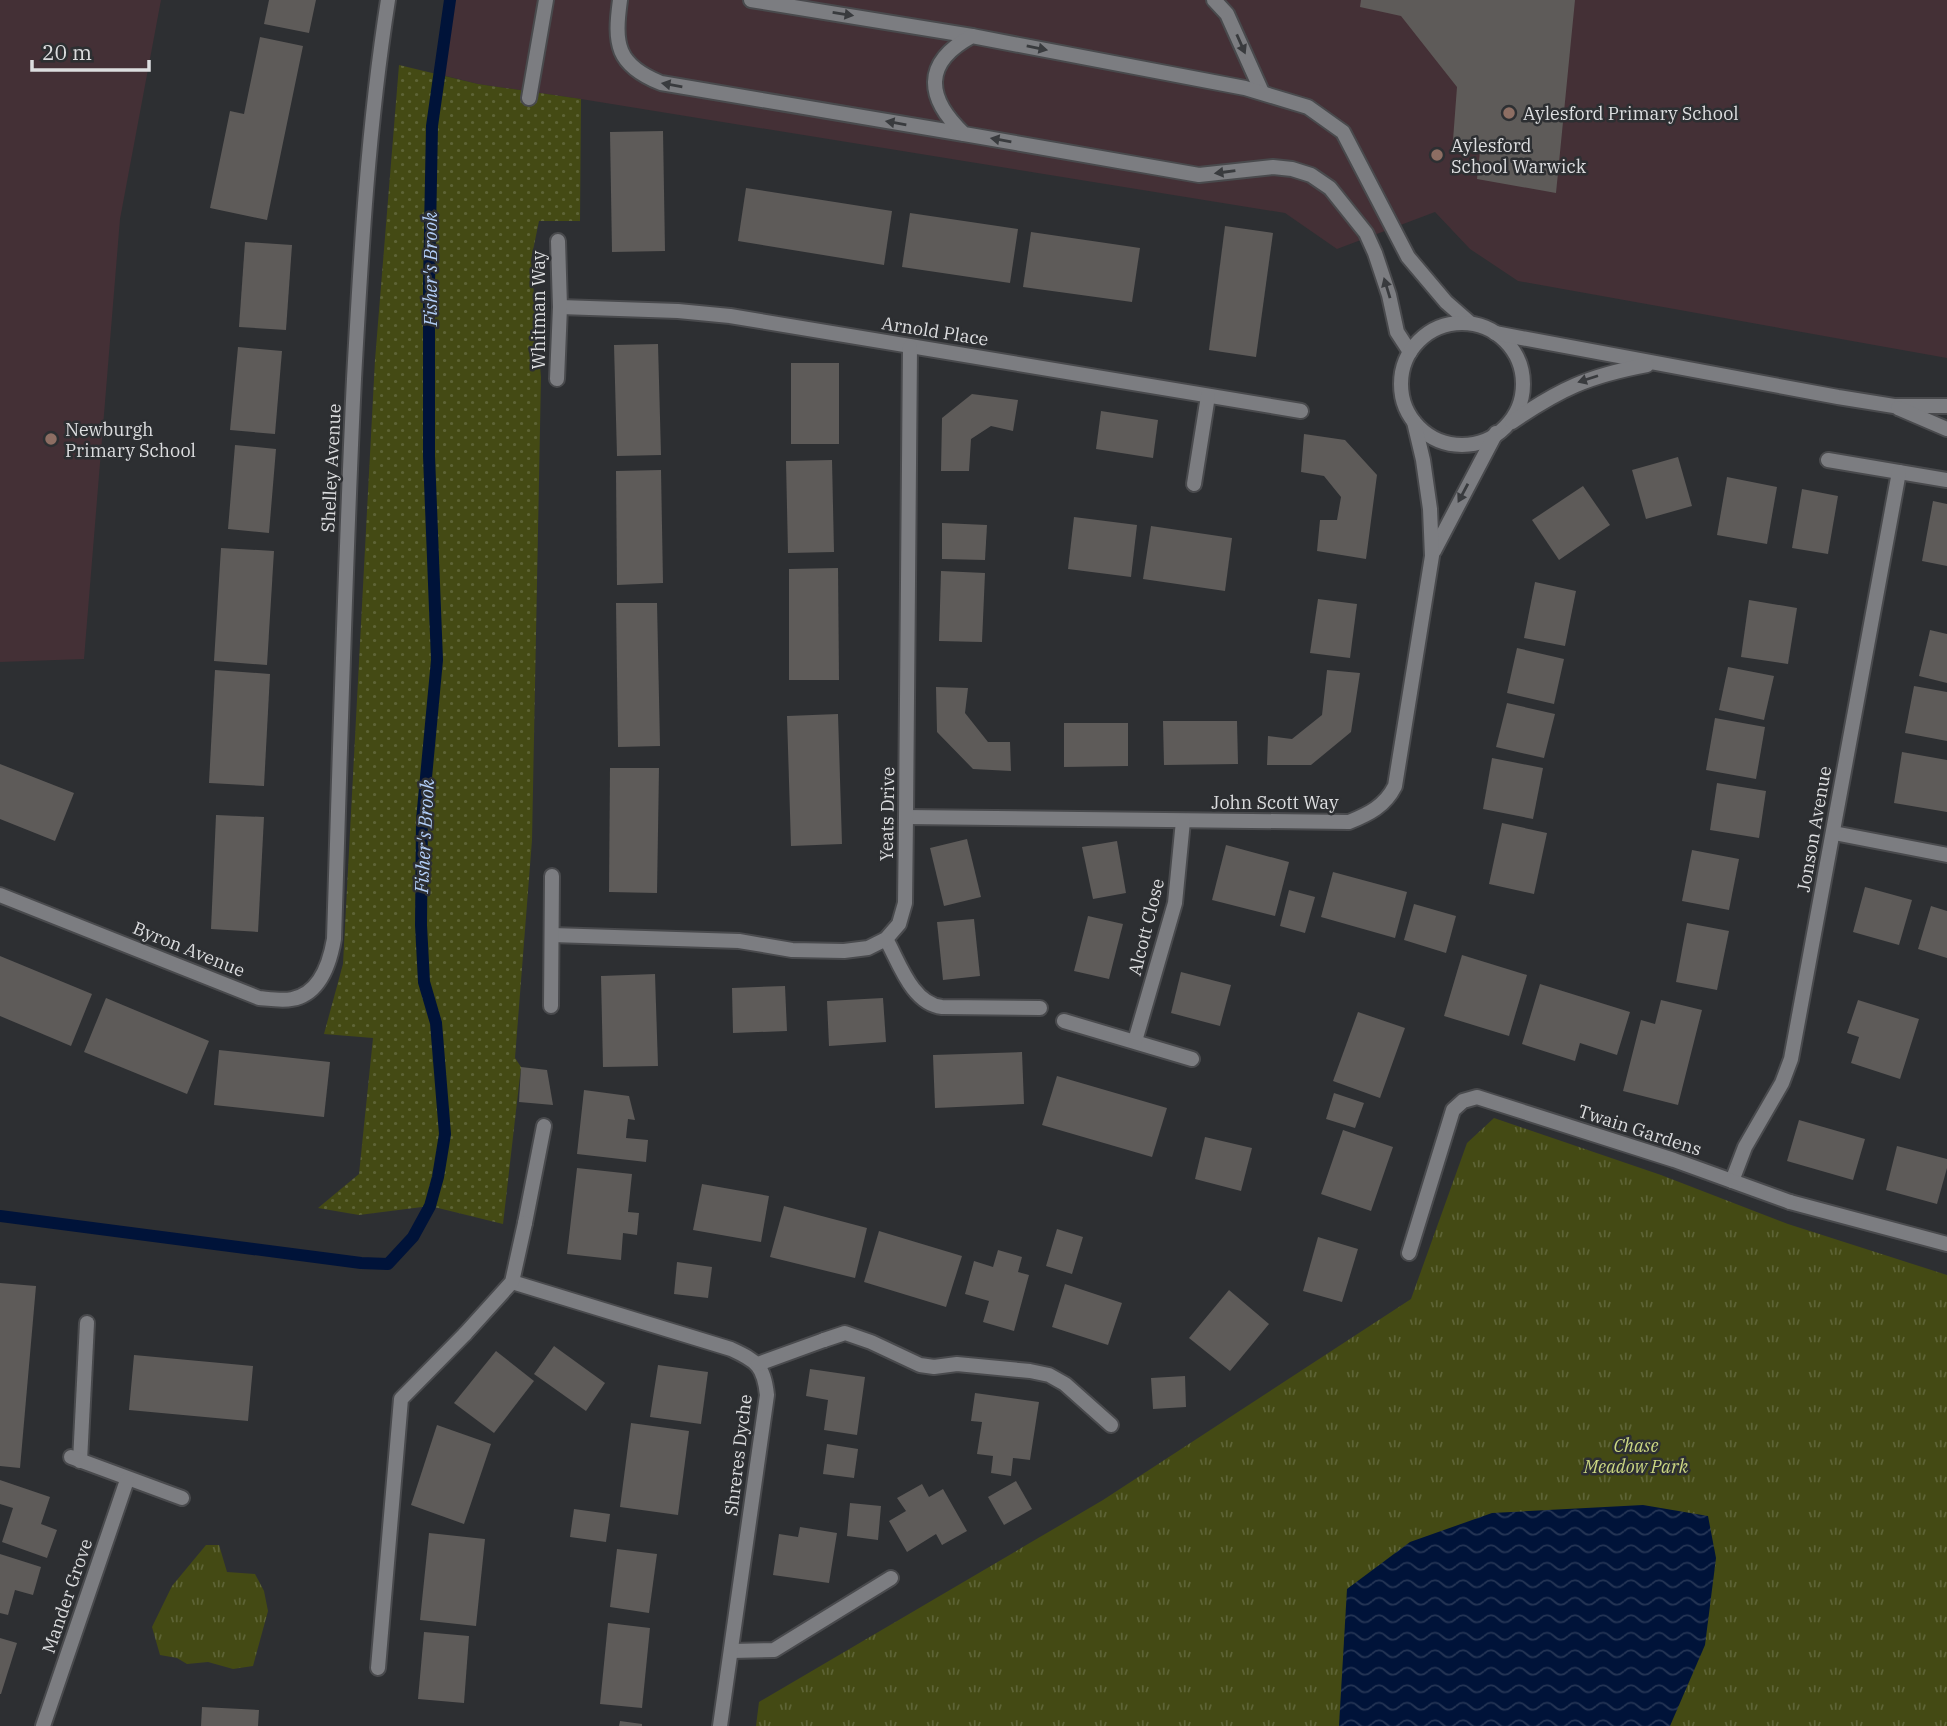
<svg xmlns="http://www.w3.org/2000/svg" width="1947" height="1726" viewBox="0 0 1947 1726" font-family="'IBM Plex Serif',serif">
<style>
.education{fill:#443036}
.grass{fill:url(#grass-dots)}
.park{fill:url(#park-tufts)}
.water{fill:url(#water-waves)}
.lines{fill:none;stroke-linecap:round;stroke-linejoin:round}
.stream{stroke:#001339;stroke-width:12}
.building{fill:#5e5b59}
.lane-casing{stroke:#494a4d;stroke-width:18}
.street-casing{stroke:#494a4d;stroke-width:18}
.lane{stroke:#7c7d81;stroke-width:14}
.street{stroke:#7c7d81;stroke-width:14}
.oneway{fill:#393b3e}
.education-dot{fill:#8d6e63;stroke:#2d2f32;stroke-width:2.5}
.labels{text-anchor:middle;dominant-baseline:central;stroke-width:5;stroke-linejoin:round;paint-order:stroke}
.poi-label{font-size:18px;fill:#dcdddf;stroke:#2d2f32;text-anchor:start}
.street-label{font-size:18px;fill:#dcdddf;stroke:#2d2f32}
.park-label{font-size:18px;font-style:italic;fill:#ccd883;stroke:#2d2f32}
.water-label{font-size:19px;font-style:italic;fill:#b2cef8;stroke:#2d2f32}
</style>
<defs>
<pattern id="grass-dots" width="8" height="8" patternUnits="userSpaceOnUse" patternTransform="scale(1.75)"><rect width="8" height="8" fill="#444a14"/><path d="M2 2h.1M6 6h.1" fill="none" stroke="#5e6436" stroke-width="1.8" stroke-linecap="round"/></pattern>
<pattern id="park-tufts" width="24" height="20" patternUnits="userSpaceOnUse" patternTransform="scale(1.75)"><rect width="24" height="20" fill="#444a14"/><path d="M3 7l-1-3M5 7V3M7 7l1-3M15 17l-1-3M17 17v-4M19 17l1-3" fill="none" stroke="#5e6436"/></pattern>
<pattern id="water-waves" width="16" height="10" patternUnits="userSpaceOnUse" patternTransform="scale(1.75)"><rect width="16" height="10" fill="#001339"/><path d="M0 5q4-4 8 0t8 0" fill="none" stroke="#253555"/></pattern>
</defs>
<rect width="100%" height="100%" fill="#2d2f32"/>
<g class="education">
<path d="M0,0H161L120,219L84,659L0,662Z"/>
<path d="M449,0H1947V358L1518,281L1470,249L1435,212L1337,249L1285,213L581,99L478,84L438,74Z"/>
</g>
<path class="grass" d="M399,65L478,84L581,99L580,221H539L531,260L541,377L532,840L515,1058L521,1067L503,1224L430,1206L359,1215L318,1208L359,1174L373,1038L324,1034L343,964L375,360Z"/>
<g class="park">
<path d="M1494,1118L1661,1175L1788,1224L1947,1275V1726H756L759,1702L1103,1500L1411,1299L1467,1143Z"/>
<path d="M206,1545H219L227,1572L255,1574L264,1591L268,1611L253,1666L233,1669L208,1662L187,1664L177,1658L160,1655L152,1627L172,1586Z"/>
</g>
<path class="water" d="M1643,1505L1708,1516L1716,1558L1705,1645L1670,1726H1339L1347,1589L1410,1542L1492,1513Z"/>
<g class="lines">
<path class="stream" d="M0,1216L361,1263L388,1264L413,1237L430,1206L438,1177L445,1134L436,1023L424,982L421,925L422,820L437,660L429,456V284L432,126L450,0"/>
</g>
<g class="building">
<path d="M269,0H316L309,33L264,24Z"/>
<path d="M1361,0H1575L1556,193L1477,179L1481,142L1453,140L1457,87L1401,16L1360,7Z"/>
<path d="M260,37L303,46L267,220L210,208L230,111L244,114Z"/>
<path d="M663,131L665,251L612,252L610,132Z"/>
<path d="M746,188L892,211L884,265L738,241Z"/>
<path d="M910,213L1018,229L1010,283L902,267Z"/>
<path d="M1225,226L1273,233L1256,357L1209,350Z"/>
<path d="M1031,232L1140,248L1132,302L1023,287Z"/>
<path d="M245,242L292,245L286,330L239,327Z"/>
<path d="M658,344L661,455L617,456L614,345Z"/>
<path d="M238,347L282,351L275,434L230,430Z"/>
<rect x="791" y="363" width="48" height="81"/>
<path d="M972,394L1018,400L1013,431L991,426L971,439L969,471H941L942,418Z"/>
<path d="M1101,411L1158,420L1153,458L1096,449Z"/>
<path d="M1304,434L1345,440L1377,475L1366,559L1317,551L1320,520H1337L1341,497L1324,476L1301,472Z"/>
<path d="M235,445L276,449L269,533L228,529Z"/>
<path d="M1678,457L1692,506L1646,519L1632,470Z"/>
<path d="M832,460L834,552L788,553L786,461Z"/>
<path d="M661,470L663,583L617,585L616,471Z"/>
<path d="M1727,477L1777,487L1767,544L1717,535Z"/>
<path d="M1583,486L1610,525L1559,560L1532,520Z"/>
<path d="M1802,489L1838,496L1828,554L1792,548Z"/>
<path d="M1933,501L1947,504V566L1922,561Z"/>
<path d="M1074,517L1137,525L1131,577L1068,569Z"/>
<path d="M942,523L987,525L985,560L942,559Z"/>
<path d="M1151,526L1232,538L1225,591L1143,579Z"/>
<path d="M221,548L274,551L267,665L214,661Z"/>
<path d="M838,568L839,680H789V569Z"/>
<path d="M941,571L985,573L982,642L939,641Z"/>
<path d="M1535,582L1576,591L1565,646L1524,638Z"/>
<path d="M1318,599L1357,604L1350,658L1310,653Z"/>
<path d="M1749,600L1797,608L1788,664L1741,657Z"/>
<path d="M616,603H657L660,746L618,747Z"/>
<path d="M1930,630L1947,634V683L1919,676Z"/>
<path d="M1517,648L1564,659L1554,704L1507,693Z"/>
<path d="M1728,667L1774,676L1764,720L1719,710Z"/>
<path d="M215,670L270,674L264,786L209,783Z"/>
<path d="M1327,670L1360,673L1351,732L1311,765H1267L1268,736L1292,739L1322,715Z"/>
<path d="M1914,686L1947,692V741L1905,733Z"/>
<path d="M936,687L968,688L965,713L988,742H1010L1011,771L973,769L937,732Z"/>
<path d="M1507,703L1555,714L1544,758L1496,747Z"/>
<path d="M838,714L842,844L791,846L787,716Z"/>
<path d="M1715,718L1765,727L1756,779L1706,770Z"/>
<path d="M1163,721H1237L1238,764L1164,765Z"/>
<path d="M1064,723H1128V766L1064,767Z"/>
<path d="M1902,752L1947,760V812L1894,803Z"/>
<path d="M1492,758L1543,768L1533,819L1483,809Z"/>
<path d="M0,764L74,793L55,841L0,819Z"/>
<path d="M610,768H659L657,893L609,892Z"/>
<path d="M1717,783L1766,791L1759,838L1710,830Z"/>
<path d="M216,815L264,817L258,932L211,929Z"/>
<path d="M1502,823L1547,833L1534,894L1489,884Z"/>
<path d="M967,839L981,897L944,906L930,848Z"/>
<path d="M1117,841L1126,893L1093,899L1082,847Z"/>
<path d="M1226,845L1289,862L1275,916L1212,900Z"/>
<path d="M1692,850L1739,859L1729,910L1682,901Z"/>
<path d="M1333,872L1407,892L1395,938L1321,917Z"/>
<path d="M1865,887L1912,900L1899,945L1853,932Z"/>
<path d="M1289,890L1315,897L1305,933L1280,926Z"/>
<path d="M1414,904L1456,916L1446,953L1404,940Z"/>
<path d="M1931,906L1947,911V958L1918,949Z"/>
<path d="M1088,916L1123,924L1109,979L1074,971Z"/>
<path d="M974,919L980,976L943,980L937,922Z"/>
<path d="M1687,923L1729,931L1717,990L1676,982Z"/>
<path d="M1462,955L1527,975L1509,1036L1444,1016Z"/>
<path d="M0,956L92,994L71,1046L0,1016Z"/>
<path d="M1181,972L1231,985L1220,1026L1171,1013Z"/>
<path d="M655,974L658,1066L603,1067L601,976Z"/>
<path d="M1540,984L1630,1012L1617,1055L1580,1043L1575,1061L1522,1044Z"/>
<path d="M785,986L787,1031L733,1033L732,988Z"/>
<path d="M106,998L209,1041L187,1094L84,1052Z"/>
<path d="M883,998L886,1042L829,1046L827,1001Z"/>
<path d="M1661,1000L1702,1010L1678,1105L1623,1091L1641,1020L1655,1024Z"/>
<path d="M1858,1000L1919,1019L1900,1079L1851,1063L1859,1037L1847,1033Z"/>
<path d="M1358,1012L1405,1028L1380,1098L1333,1081Z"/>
<path d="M219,1050L330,1062L324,1117L214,1105Z"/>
<path d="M1022,1052L1024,1104L935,1108L933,1055Z"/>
<path d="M521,1067L547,1070L553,1105L519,1102Z"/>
<path d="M1057,1076L1167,1108L1152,1157L1042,1125Z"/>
<path d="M584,1090L629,1096L635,1120L628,1119L626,1138L648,1140L646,1162L577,1154Z"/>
<path d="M1334,1093L1364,1103L1355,1128L1326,1119Z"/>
<path d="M1799,1120L1865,1139L1853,1180L1787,1161Z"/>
<path d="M1343,1130L1393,1147L1371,1211L1321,1194Z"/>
<path d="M1205,1137L1252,1148L1241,1191L1195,1179Z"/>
<path d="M1897,1146L1947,1159V1168L1937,1204L1886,1190Z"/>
<path d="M577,1168L632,1174L628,1212L639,1213L637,1235L623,1233L621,1260L567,1254Z"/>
<path d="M702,1184L769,1196L761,1242L693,1230Z"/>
<path d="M784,1206L867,1228L855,1278L770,1257Z"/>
<path d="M1057,1229L1083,1237L1072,1274L1046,1266Z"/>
<path d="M879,1231L962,1256L946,1307L864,1282Z"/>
<path d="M1318,1237L1358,1249L1342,1302L1303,1291Z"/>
<path d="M998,1250L1022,1257L1018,1272L1029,1275L1014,1331L983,1322L989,1301L965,1294L974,1261L993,1267Z"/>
<path d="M677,1262L712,1267L708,1298L674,1294Z"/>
<path d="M0,1283L36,1286L20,1468L0,1466Z"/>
<path d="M1065,1284L1122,1303L1108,1345L1052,1327Z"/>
<path d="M1229,1290L1269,1324L1230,1371L1189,1338Z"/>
<path d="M554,1346L605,1383L586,1411L534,1374Z"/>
<path d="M496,1351L534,1381L494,1433L454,1403Z"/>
<path d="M134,1355L253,1366L248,1421L129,1410Z"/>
<path d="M658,1365L708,1372L701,1424L650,1417Z"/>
<path d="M810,1369L865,1377L857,1435L824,1430L828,1400L806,1396Z"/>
<path d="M1185,1376L1186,1407L1153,1409L1151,1378Z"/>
<path d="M975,1393L1039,1402L1030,1460L1013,1458L1011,1476L991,1473L993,1456L977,1454L982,1422L971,1421Z"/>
<path d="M631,1423L689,1431L678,1515L620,1507Z"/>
<path d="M437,1425L491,1444L464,1524L411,1505Z"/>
<path d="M827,1444L858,1449L854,1478L823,1474Z"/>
<path d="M0,1480L50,1497L41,1524L57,1530L47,1558L2,1542L13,1508L0,1504Z"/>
<path d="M1016,1481L1032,1509L1004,1525L988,1497Z"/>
<path d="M922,1484L929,1497L943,1489L967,1531L942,1545L936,1534L907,1552L889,1521L906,1511L897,1498Z"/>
<path d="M850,1503L881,1506L878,1540L847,1536Z"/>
<path d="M574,1509L610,1514L606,1542L570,1537Z"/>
<path d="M800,1527L837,1533L829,1583L773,1575L779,1534L798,1537Z"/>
<path d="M429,1533L485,1539L476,1626L420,1620Z"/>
<path d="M617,1549L657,1554L649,1613L610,1607Z"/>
<path d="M0,1554L41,1567L33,1595L15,1590L8,1615L0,1613Z"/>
<path d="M608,1623L650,1628L642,1708L600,1704Z"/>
<path d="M424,1632L469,1636L464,1703L418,1699Z"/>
<path d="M0,1638L17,1643L1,1694H0Z"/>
<path d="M202,1707L259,1710L258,1726H201Z"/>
<path d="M620,1721L642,1724V1726H619Z"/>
</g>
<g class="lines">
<g class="lane-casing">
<g id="lane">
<path d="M620,0C614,44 616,65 661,83L964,134"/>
<path d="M751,0L972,36"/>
<path d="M1214,0L1227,14L1262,92"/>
<path d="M529,98L546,0"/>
<path d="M1410,352L1397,332L1389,295L1375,253L1366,233L1330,188L1311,175L1292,169L1273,167L1199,175L964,134C926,98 922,63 972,36L1245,88L1308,107L1343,132L1408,257L1446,302L1470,323"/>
<path d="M886,939C899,962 912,1004 942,1007L1040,1008"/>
<path d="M1790,1202L1947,1244"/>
<path d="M525,1223L544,1126"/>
<path d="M824,1340L845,1333L871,1342L920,1365L934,1367L957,1364L1030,1371L1049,1375L1065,1384L1111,1425"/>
<path d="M80,1461L87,1323"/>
<path d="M731,1651L774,1650L891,1578"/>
<path d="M378,1668L401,1399L465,1334"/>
</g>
</g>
<g class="street-casing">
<g id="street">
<path d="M560,307L678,311L730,316L1301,411"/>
<circle cx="1462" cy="384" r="61"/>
<path d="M1495,333L1838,397L1894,406H1947"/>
<path d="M557,379L560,307L558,241"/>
<path d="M1898,408L1947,429"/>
<path d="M1512,422C1560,389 1588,376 1647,365"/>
<path d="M1828,460L1947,480"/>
<path d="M1194,484L1208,396"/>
<path d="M1434,551L1496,433"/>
<path d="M906,817L1349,822C1369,814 1385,806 1395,786L1432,556L1430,509L1423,460L1414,422"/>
<path d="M1834,833L1947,855"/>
<path d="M0,895L259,998C270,999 282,1001 292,999C320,994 330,962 334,939C340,752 345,565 354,379C361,252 368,126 388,0"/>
<path d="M552,935L739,941L792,950L844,951L868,948L886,939L899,924L905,903L906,817L910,347"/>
<path d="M551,1006L552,876"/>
<path d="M1064,1021L1192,1059"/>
<path d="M1135,1041L1175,903L1183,821"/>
<path d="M1732,1181L1745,1147L1782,1083L1791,1059L1899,472"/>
<path d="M1409,1253L1453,1110L1463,1101L1477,1097L1674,1160L1790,1202"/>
<path d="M512,1282L731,1349C757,1361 764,1366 767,1395L720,1726"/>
<path d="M465,1334L512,1282L525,1223"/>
<path d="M758,1364L824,1340"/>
<path d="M71,1457L182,1498"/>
<path d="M43,1726L127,1480"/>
</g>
</g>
<use href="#lane" class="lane"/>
<use href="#street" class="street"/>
</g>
<defs><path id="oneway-solid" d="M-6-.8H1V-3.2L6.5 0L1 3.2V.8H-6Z" transform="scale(1.75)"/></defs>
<g class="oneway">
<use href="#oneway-solid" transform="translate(843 14) rotate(9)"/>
<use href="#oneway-solid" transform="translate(1241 44) rotate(66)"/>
<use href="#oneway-solid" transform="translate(1037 48) rotate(11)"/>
<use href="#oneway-solid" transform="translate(672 85) rotate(-170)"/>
<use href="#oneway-solid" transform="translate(896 123) rotate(-170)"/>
<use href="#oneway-solid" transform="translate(1001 140) rotate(-170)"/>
<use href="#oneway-solid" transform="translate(1225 172) rotate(172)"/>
<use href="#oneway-solid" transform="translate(1387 288) rotate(-107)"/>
<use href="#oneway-solid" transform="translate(1588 379) rotate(162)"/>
<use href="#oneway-solid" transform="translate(1463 493) rotate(118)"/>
</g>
<g class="education-dot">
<circle cx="1509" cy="113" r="7"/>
<circle cx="1437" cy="155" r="7"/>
<circle cx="51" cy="439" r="7"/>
</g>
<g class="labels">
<g class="poi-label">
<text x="1523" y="113">Aylesford Primary School</text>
<text x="1451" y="145">Aylesford<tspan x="1451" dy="21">School Warwick</tspan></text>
<text x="65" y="429">Newburgh<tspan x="65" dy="21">Primary School</tspan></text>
</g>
<g class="street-label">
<text transform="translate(538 310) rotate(-90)">Whitman Way</text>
<text transform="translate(935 331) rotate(9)">Arnold Place</text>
<text transform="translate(331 468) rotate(-87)">Shelley Avenue</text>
<text x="1275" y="802">John Scott Way</text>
<text transform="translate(887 814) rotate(-89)">Yeats Drive</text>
<text transform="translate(1814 829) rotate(-80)">Jonson Avenue</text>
<text transform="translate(1146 927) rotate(-76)">Alcott Close</text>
<text transform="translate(189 949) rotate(22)">Byron Avenue</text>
<text transform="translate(1640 1130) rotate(18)">Twain Gardens</text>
<text transform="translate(738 1455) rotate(-83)">Shreres Dyche</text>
<text transform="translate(67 1596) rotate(-71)">Mander Grove</text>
</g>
<g class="park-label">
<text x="1636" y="1445">Chase<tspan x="1636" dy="21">Meadow Park</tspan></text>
</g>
<g class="water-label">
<text transform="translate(430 269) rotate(-90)">Fisher's Brook</text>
<text transform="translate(424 836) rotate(-87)">Fisher's Brook</text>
</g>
</g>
<path d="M32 60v10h117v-10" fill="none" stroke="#dcdddf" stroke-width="3.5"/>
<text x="42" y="60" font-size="21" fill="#dcdddf" stroke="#2d2f32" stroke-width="5" paint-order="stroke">20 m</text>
</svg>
